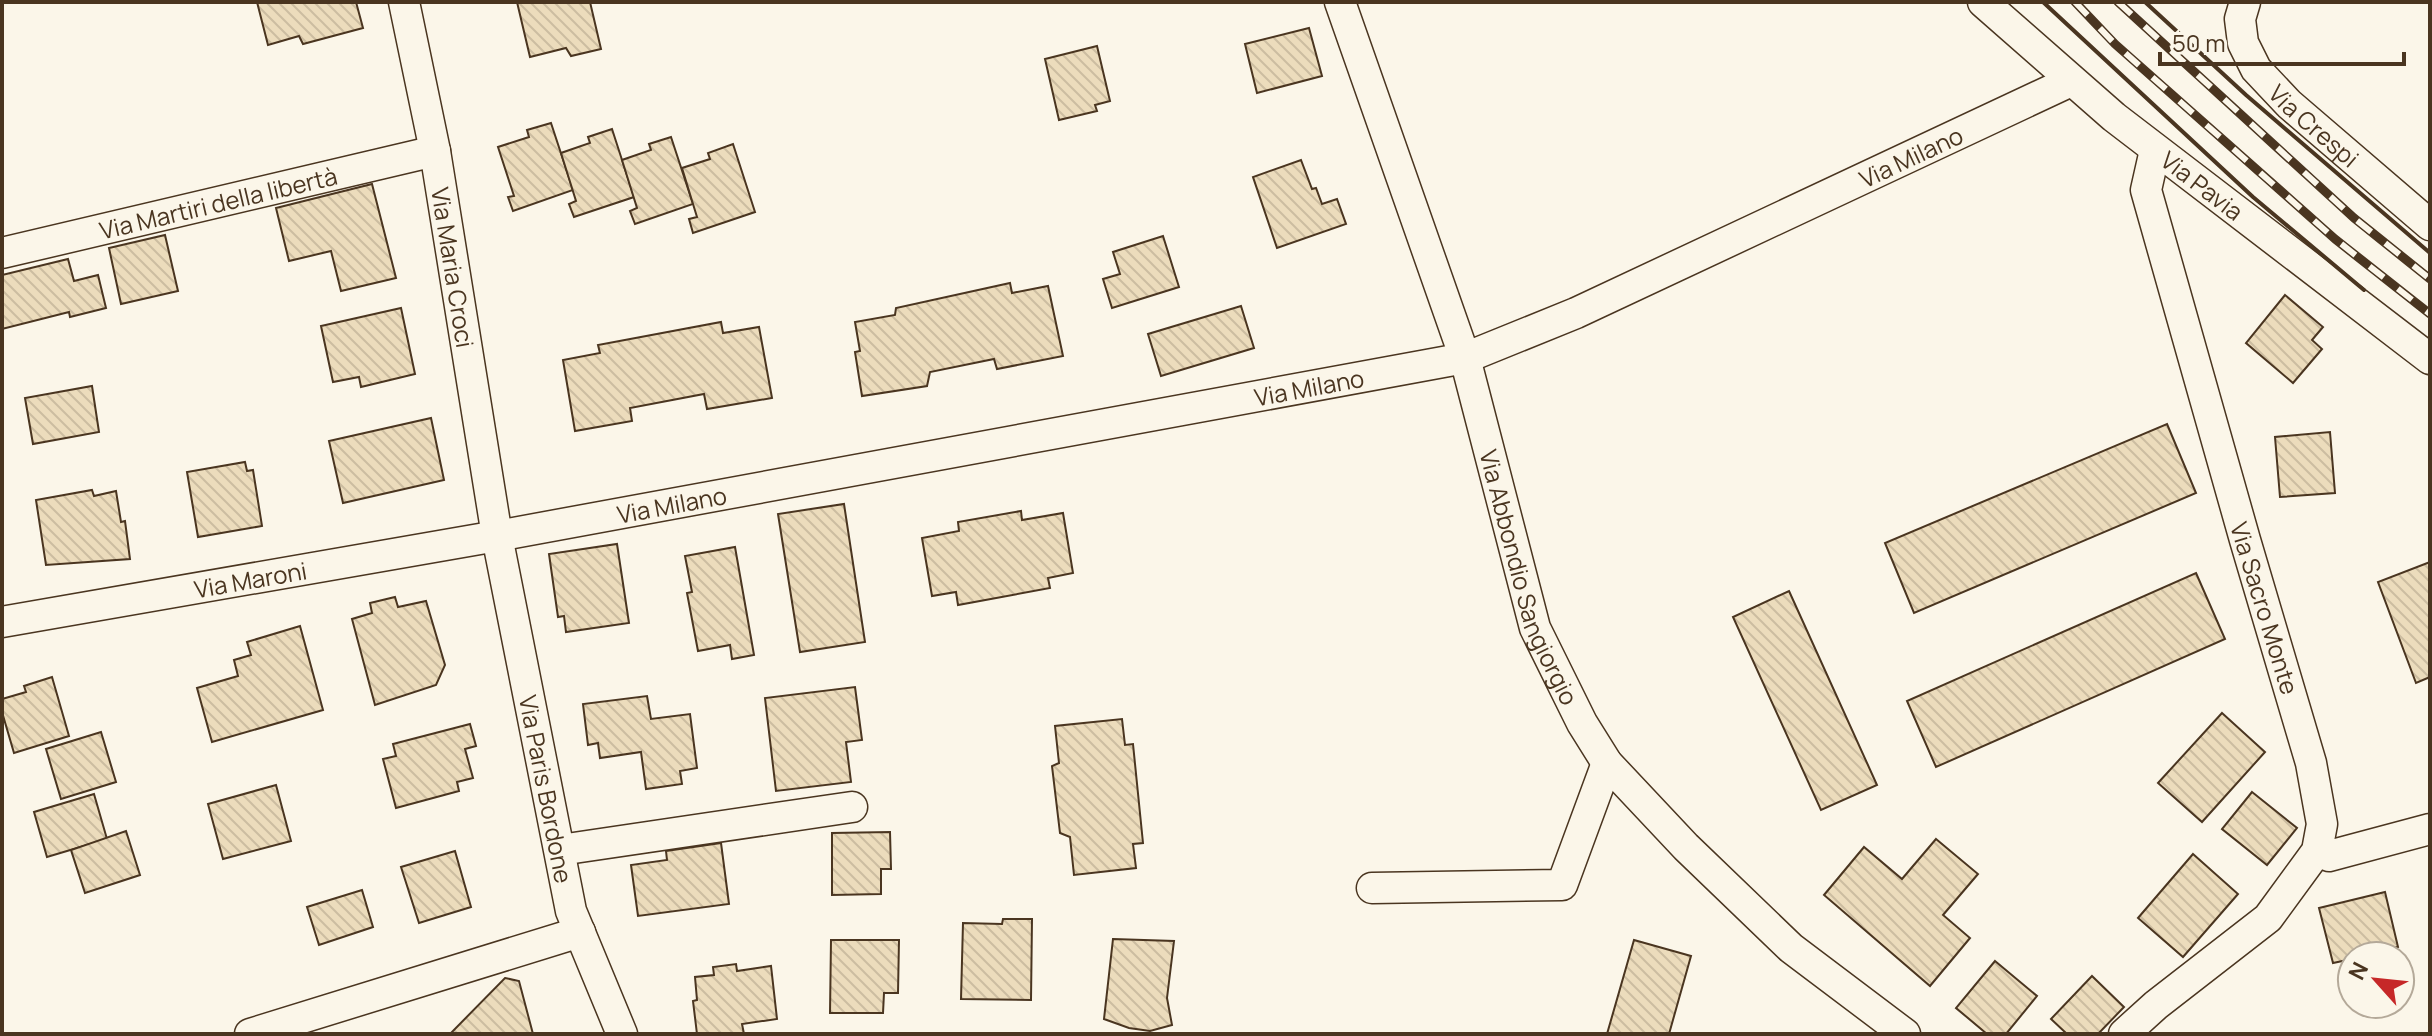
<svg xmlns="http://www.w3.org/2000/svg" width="2432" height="1036" viewBox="0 0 2432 1036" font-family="Manrope,sans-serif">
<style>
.building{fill:url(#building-back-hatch);stroke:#4a3520;stroke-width:2}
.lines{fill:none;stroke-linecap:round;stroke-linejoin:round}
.minor-casing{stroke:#4a3520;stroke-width:33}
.minor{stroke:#fbf6e9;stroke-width:30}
.rail-casing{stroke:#4a3520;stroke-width:9}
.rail{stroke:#fbf6e9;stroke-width:6;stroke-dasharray:18;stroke-linecap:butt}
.wall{stroke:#4a3520;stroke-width:4}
.labels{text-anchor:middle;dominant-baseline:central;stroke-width:6;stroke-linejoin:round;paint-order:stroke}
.street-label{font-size:24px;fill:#4a3520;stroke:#fbf6e9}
</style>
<defs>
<pattern id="building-back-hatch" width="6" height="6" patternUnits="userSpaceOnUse" patternTransform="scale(2)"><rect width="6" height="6" fill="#ecdcbc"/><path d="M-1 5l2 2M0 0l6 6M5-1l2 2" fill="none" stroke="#ccbda1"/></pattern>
</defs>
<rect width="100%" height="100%" fill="#fbf6e9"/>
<g class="building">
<path d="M257,2H356L363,28L303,44L299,36L268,45Z"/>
<path d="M517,2H590L601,49L571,56L566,48L530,57Z"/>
<path d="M1309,28L1322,76L1257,93L1245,44Z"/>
<path d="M1097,46L1110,101L1095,105L1097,111L1059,120L1045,59Z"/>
<path d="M551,123L573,190L513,211L508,197L514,196L498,147L529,137L527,130Z"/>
<path d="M612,129L634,197L574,217L569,204L576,201L561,153L590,143L588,137Z"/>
<path d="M671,137L693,204L635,224L630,211L637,208L622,160L651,150L649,144Z"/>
<path d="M733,144L755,212L693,233L689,219L697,217L682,168L710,159L708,153Z"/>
<path d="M1301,160L1312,189L1316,188L1322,204L1337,199L1346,224L1277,248L1253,177Z"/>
<path d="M372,184L396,278L341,291L331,251L289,261L276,208Z"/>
<path d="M165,235L178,291L121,304L109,248Z"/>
<path d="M1163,236L1179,287L1112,308L1103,279L1120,274L1113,252Z"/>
<path d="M68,259L74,281L98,275L106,308L70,317L69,312L2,329V275Z"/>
<path d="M1010,283L1012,293L1048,286L1063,356L997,369L994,359L930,372L927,386L862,396L855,352L860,351L855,322L895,315L896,308Z"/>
<path d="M2285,295L2323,327L2312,340L2322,349L2293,383L2246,343Z"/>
<path d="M1241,306L1254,348L1161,376L1148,334Z"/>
<path d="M401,308L415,374L361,387L359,377L333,382L321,326Z"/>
<path d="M721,322L723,333L759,327L772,398L707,409L704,394L630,408L632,421L575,431L563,360L600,353L598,345Z"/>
<path d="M92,386L99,432L33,444L25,398Z"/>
<path d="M431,418L444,480L343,503L329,441Z"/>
<path d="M2167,424L2196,493L1914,613L1885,543Z"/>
<path d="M2330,432L2335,493L2280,497L2275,437Z"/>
<path d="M245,462L247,471L253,470L262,526L198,537L187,472Z"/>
<path d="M92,490L94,496L116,491L121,522L125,521L130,559L46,565L36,500Z"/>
<path d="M844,504L865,642L800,652L778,514Z"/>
<path d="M1021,511L1022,520L1063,513L1073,573L1048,578L1050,588L958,605L956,592L932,596L922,538L959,531L958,522Z"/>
<path d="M617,544L629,623L566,632L564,616L558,617L549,554Z"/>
<path d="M735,547L754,655L732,659L730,645L698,651L687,593L692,592L685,556Z"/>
<path d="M2430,562V677L2416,683L2378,582Z"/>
<path d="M2196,573L2225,639L1936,767L1907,701Z"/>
<path d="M1789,591L1877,785L1821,810L1733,617Z"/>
<path d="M395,597L398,607L426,601L445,665L436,685L375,705L352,619L372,613L370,603Z"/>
<path d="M300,626L323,710L212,742L197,688L238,676L234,660L251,655L247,642Z"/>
<path d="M52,677L69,736L14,753L2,712V699L26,692L24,686Z"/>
<path d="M855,687L862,740L846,742L851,782L776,791L765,698Z"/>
<path d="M647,696L651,719L690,714L697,768L680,771L682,784L646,789L641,752L600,758L598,743L588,745L583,704Z"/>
<path d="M2222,713L2265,752L2202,822L2158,783Z"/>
<path d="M1122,719L1125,745L1133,744L1143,843L1133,844L1136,868L1074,875L1070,837L1060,833L1052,766L1059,763L1055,726Z"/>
<path d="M470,724L476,746L465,749L473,778L457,782L459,791L396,808L383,759L396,756L393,744Z"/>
<path d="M101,732L116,782L61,799L46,749Z"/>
<path d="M276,785L291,841L223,859L208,804Z"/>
<path d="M2252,792L2297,828L2267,865L2222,829Z"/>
<path d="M94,794L107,839L47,857L34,812Z"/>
<path d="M126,831L140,875L85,893L71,850Z"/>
<path d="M890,832L891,869H881V894L832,895V833Z"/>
<path d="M1936,839L1978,874L1943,915L1970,938L1930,986L1824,895L1864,847L1902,879Z"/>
<path d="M721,843L729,904L638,916L631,865L667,860L666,851Z"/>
<path d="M455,851L471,907L419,923L401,867Z"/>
<path d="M2193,854L2238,894L2183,957L2138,918Z"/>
<path d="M362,890L373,927L319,945L307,907Z"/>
<path d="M2385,892L2398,947L2352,956V959L2333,963L2319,908Z"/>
<path d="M1003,919H1032L1031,1000L961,999L963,923L1002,924Z"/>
<path d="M1113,939L1174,941L1167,998L1172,1025L1150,1031L1129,1028L1104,1019Z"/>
<path d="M831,940H899L898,993H884L883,1013H830Z"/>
<path d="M1634,940L1691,956L1669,1034H1607Z"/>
<path d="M1995,961L2037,996L2006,1034H1987L1956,1008Z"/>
<path d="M736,964L737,971L771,966L777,1019L742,1024L744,1034H697L693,1001L697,1000L695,977L714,975L713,967Z"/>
<path d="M2092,976L2124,1007L2098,1034H2067L2051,1019Z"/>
<path d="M505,978L519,981L533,1034H450Z"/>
</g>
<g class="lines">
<g class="minor-casing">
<g id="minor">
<path id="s1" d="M404,2L435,151L497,536L571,911L622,1034"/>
<path id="s2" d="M1340,2L1465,358L1535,628L1582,723L1607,763L1686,847L1791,948L1905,1034"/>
<path id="s3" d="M1983,2L2114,117L2430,359"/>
<path id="s4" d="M2245,2L2240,19L2243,43L2256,69L2289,104L2430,225"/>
<path id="s5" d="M2,253L435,151"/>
<path id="s6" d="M2,622L497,536L1465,358L1576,313L2071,81"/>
<path d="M560,850L852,807"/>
<path d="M2317,851L2329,856L2430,829"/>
<path d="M1372,888L1562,885L1607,763"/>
<path d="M250,1034L580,932"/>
<path d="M2124,1034L2156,1005L2268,918L2317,851L2322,824L2311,763L2245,540L2146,190L2155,150"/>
</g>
</g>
<use href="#minor" class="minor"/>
<g class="rail-casing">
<g id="rail">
<path d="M2075,2L2115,44L2335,239L2430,314"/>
<path d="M2118,2L2354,218L2430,279"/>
</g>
</g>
<use href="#rail" class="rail"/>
<g class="wall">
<path d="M2043,2L2253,197L2364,290"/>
<path d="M2145,2L2246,95L2430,253"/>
</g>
</g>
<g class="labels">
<g class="street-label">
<text stroke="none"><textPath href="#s4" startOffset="152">Via Crespi</textPath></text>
<text stroke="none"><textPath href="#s6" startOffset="1976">Via Milano</textPath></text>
<text stroke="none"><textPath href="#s3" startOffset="286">Via Pavia</textPath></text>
<text stroke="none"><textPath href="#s5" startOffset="222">Via Martiri della libertà</textPath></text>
<text stroke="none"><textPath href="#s1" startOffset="270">Via Maria Croci</textPath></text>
<text stroke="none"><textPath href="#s6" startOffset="1328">Via Milano</textPath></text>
<text stroke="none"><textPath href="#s6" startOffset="680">Via Milano</textPath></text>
<text stroke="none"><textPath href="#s2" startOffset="606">Via Abbondio Sangiorgio</textPath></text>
<text stroke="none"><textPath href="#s6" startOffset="252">Via Maroni</textPath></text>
<text transform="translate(2265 608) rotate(73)">Via Sacro Monte</text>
<text stroke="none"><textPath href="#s1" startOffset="800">Via Paris Bordone</textPath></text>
</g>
</g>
<rect width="2432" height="1036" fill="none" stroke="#4a3520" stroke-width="8"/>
<g transform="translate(2376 980) rotate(297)"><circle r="38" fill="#fbf6e9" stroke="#b4a999" stroke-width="2"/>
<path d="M0-6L14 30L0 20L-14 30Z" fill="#c62828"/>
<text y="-12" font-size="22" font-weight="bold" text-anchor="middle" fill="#4a3520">N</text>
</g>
<path d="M2160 52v12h244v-12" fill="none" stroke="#4a3520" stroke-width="4"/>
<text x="2172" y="52" font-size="24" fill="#4a3520" stroke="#fbf6e9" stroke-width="6" paint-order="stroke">50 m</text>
</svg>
